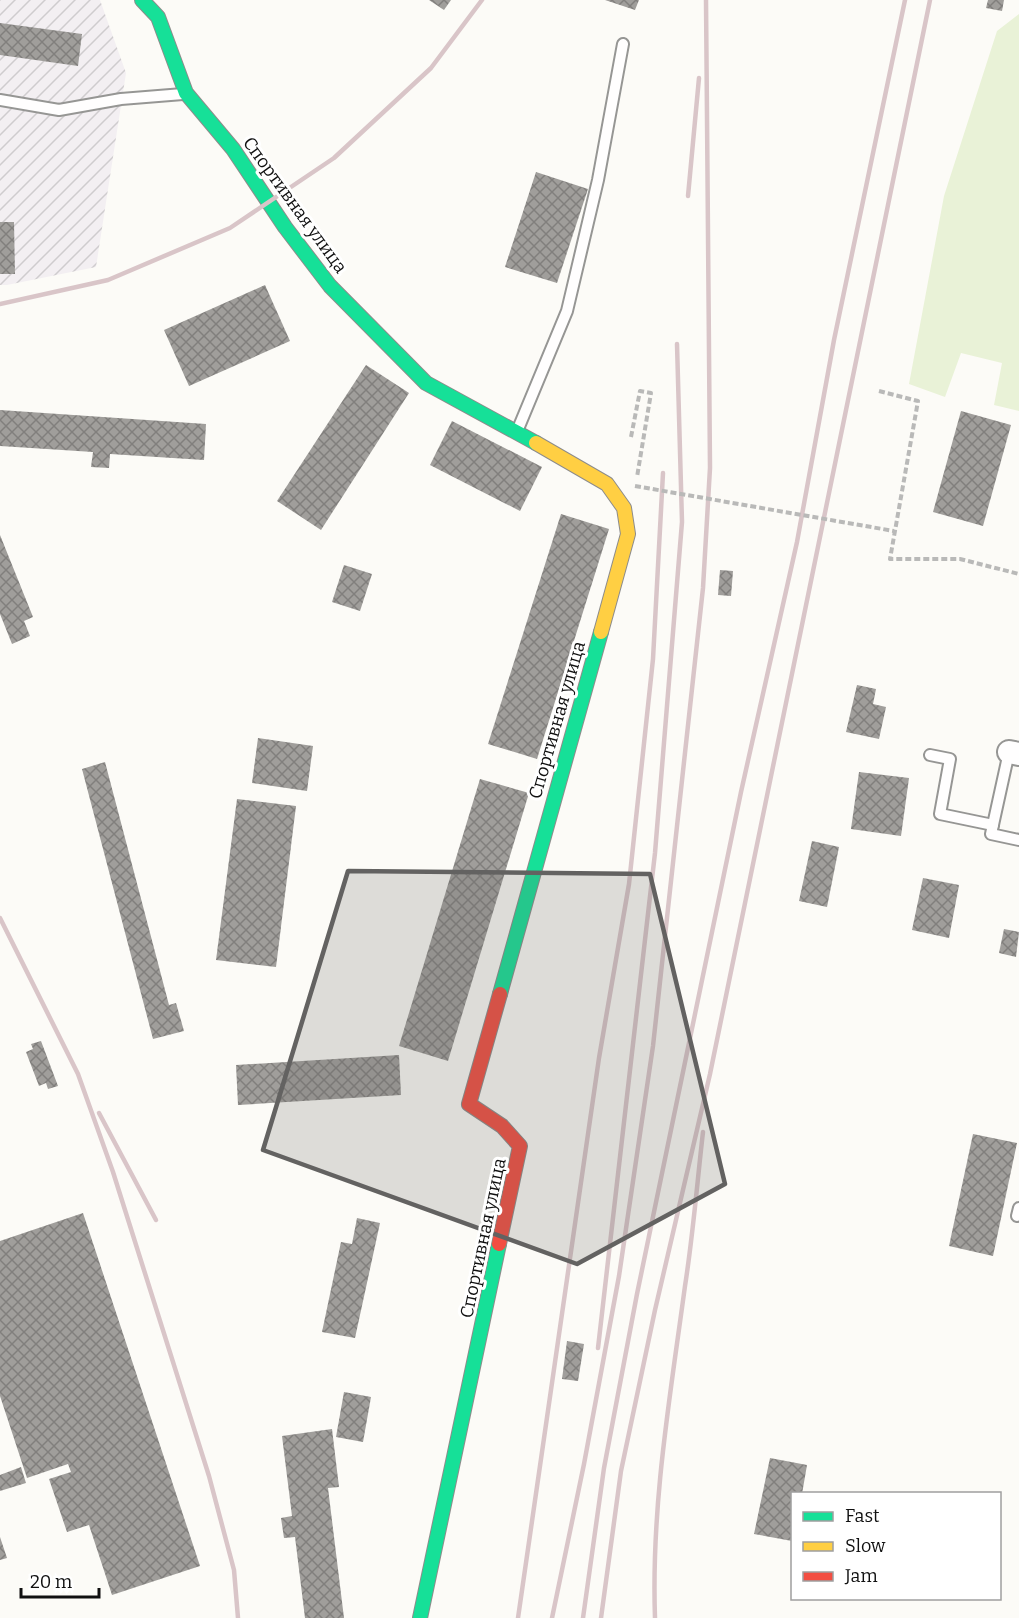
<svg xmlns="http://www.w3.org/2000/svg" width="1019" height="1618" viewBox="0 0 1019 1618" font-family="Bitter,serif">
<style>
.industrial{fill:url(#industrial-furrows)}
.green{fill:#e9f2d7}
.building{fill:url(#building-cross-hatch)}
.lines{fill:none;stroke-linecap:round;stroke-linejoin:round}
.lane-casing{stroke:#969694;stroke-width:14}
.street-casing{stroke:#969694;stroke-width:26}
.fast-casing{stroke:#8d8c8b;stroke-width:16}
.slow-casing{stroke:#8d8c8b;stroke-width:16}
.jam-casing{stroke:#8d8c8b;stroke-width:16}
.path{stroke:#b9b9b8;stroke-width:4;stroke-dasharray:6 3;stroke-linecap:butt}
.lane{stroke:#fffefe;stroke-width:10}
.street{stroke:#fffefe;stroke-width:22}
.fast{stroke:#16e098;stroke-width:14}
.slow{stroke:#ffcf43;stroke-width:14}
.jam{stroke:#f24e42;stroke-width:14}
.rail{stroke:#d9c5c8;stroke-width:4.5}
.path-bridge{stroke:#b9b9b8;stroke-width:4;stroke-dasharray:6 3;stroke-linecap:butt}
.marked{fill:#636261;fill-opacity:0.2;stroke:#636261;stroke-width:4.5;stroke-linejoin:round}
.labels{text-anchor:middle;dominant-baseline:central;stroke-width:6;stroke-linejoin:round;paint-order:stroke}
.street-label{font-size:18px;fill:#101010;stroke:#fff}
</style>
<defs>
<pattern id="industrial-furrows" width="10" height="10" patternUnits="userSpaceOnUse" patternTransform="scale(1.5)"><rect width="10" height="10" fill="#f3eff2"/><path d="M-1 1l2-2M0 10L10 0M9 11l2-2" fill="none" stroke="#cfccce"/></pattern>
<pattern id="building-cross-hatch" width="8" height="8" patternUnits="userSpaceOnUse" patternTransform="scale(1.5)"><rect width="8" height="8" fill="#a09e9b"/><path d="M0 0l8 8M0 8l8-8" fill="none" stroke="#817f7d"/></pattern>
</defs>
<rect width="100%" height="100%" fill="#fcfbf7"/>
<path class="industrial" d="M0,0H100L126,73L96,267L7,285H0Z"/>
<path class="green" d="M1019,14V411L994,405L1002,363L961,353L945,397L909,384L944,196L997,31Z"/>
<g class="building">
<path d="M429,0H451L444,10Z"/>
<path d="M605,0H639L635,10Z"/>
<path d="M988,0H1004L1002,11L986,8Z"/>
<path d="M0,23L82,34L78,66L0,55Z"/>
<path d="M536,172L588,189L557,283L505,267Z"/>
<path d="M0,222H14L15,274H0Z"/>
<path d="M265,285L290,341L189,386L164,330Z"/>
<path d="M366,365L409,393L321,530L277,501Z"/>
<path d="M0,410L206,424L204,460L110,454L109,468L91,467L93,452L0,446Z"/>
<path d="M961,411L1011,425L983,526L933,512Z"/>
<path d="M452,421L542,467L520,511L430,465Z"/>
<path d="M561,514L609,529L537,759L488,744Z"/>
<path d="M0,535L33,617L24,621L30,636L12,644L0,614Z"/>
<path d="M344,565L372,574L360,611L332,602Z"/>
<path d="M720,570L733,571L731,596L718,595Z"/>
<path d="M857,685L876,689L873,704L886,707L879,739L846,732Z"/>
<path d="M258,738L313,746L307,791L252,783Z"/>
<path d="M105,762L169,1005L176,1003L184,1031L153,1039L82,769Z"/>
<path d="M859,772L909,778L901,836L851,829Z"/>
<path d="M480,779L529,793L448,1061L399,1046Z"/>
<path d="M237,799L296,806L276,967L216,960Z"/>
<path d="M812,841L839,847L827,907L799,901Z"/>
<path d="M923,878L959,885L949,938L912,930Z"/>
<path d="M1004,929L1019,932L1016,957L999,953Z"/>
<path d="M41,1041L58,1086L48,1089L46,1083L39,1086L26,1052L33,1049L31,1044Z"/>
<path d="M399,1055L401,1095L238,1105L236,1065Z"/>
<path d="M973,1134L1017,1143L993,1256L949,1246Z"/>
<path d="M83,1213L200,1566L112,1595L89,1525L67,1532L49,1479L71,1472L68,1464L27,1478L0,1396V1241Z"/>
<path d="M357,1218L380,1223L355,1338L322,1332L341,1242L352,1244Z"/>
<path d="M567,1341L584,1344L578,1381L562,1379Z"/>
<path d="M344,1392L371,1397L363,1442L336,1437Z"/>
<path d="M332,1429L339,1487L328,1488L344,1618H305L295,1537L284,1538L281,1518L292,1516L282,1436Z"/>
<path d="M770,1458L807,1465L802,1494H792V1541L754,1534Z"/>
<path d="M21,1467L26,1483L0,1491V1475Z"/>
<path d="M0,1537L7,1558L0,1560Z"/>
</g>
<g class="lines">
<g class="lane-casing">
<g id="lane">
<path d="M0,100L59,110L121,99L183,94"/>
<path d="M518,429L567,311L598,180L623,44"/>
<path d="M1009,752L991,834L1019,840"/>
<path d="M930,755L950,759L940,814L993,825"/>
<path d="M1017,1216L1019,1208"/>
</g>
</g>
<g class="street-casing">
<path id="street" d="M1009,752L1019,754"/>
</g>
<g class="fast-casing">
<g id="fast">
<path d="M142,0L158,17L186,93L233,149L285,227L330,286L426,383L536,443"/>
<path d="M500,994L601,632"/>
<path d="M420,1618L499,1244"/>
</g>
</g>
<g class="slow-casing">
<path id="slow" d="M536,443L607,484L624,508L628,534L601,632"/>
</g>
<g class="jam-casing">
<path id="jam" d="M499,1244L520,1146L502,1126L469,1104L500,994"/>
</g>
<g class="path">
<path d="M879,391L918,401L890,559H960L1019,574"/>
<path d="M631,437L640,391L651,393L637,477"/>
</g>
<use href="#lane" class="lane"/>
<use href="#street" class="street"/>
<use href="#fast" class="fast"/>
<use href="#slow" class="slow"/>
<use href="#jam" class="jam"/>
<g class="rail">
<path d="M688,196L699,78"/>
<path d="M0,304L108,280L230,228L334,158L431,68L482,0"/>
<path d="M0,918L78,1074L113,1172L209,1476L234,1570L238,1618"/>
<path d="M99,1113L156,1220"/>
<path d="M598,1348L655,853L682,522L677,344"/>
<path d="M518,1618L599,1058L629,884L653,659L663,473"/>
<path d="M552,1618L584,1464L619,1276L653,1046L703,588L710,468L706,0"/>
<path d="M583,1618L604,1468L637,1294L741,792L797,542L834,340L905,0"/>
<path d="M601,1618L621,1471L655,1310L710,1074L930,0"/>
<path d="M655,1618C651,1506 670,1397 685,1286C693,1235 697,1184 703,1132"/>
</g>
<path class="path-bridge" d="M635,486L894,531"/>
</g>
<path class="marked" d="M348,871L650,874L725,1184L577,1264L263,1150Z"/>
<g class="labels">
<g class="street-label">
<text transform="translate(295 205) rotate(54)">Спортивная улица</text>
<text transform="translate(557 720) rotate(-74)">Спортивная улица</text>
<text transform="translate(483 1238) rotate(-78)">Спортивная улица</text>
</g>
</g>
<rect x="791" y="1492" width="210" height="108" fill="#ffffff" stroke="#9f9f9f" stroke-width="1.5"/>
<rect x="803" y="1512" width="30" height="9" fill="#16e098" stroke="#9f9f9f" stroke-width="1.5"/>
<text x="845" y="1522" font-size="18" fill="#101010">Fast</text>
<rect x="803" y="1542" width="30" height="9" fill="#ffcf43" stroke="#9f9f9f" stroke-width="1.5"/>
<text x="845" y="1552" font-size="18" fill="#101010">Slow</text>
<rect x="803" y="1572" width="30" height="9" fill="#f24e42" stroke="#9f9f9f" stroke-width="1.5"/>
<text x="845" y="1582" font-size="18" fill="#101010">Jam</text>
<path d="M21 1588v9h78v-9" fill="none" stroke="#101010" stroke-width="3"/>
<text x="30" y="1588" font-size="18" fill="#101010" stroke="#ffffff" stroke-width="4.5" paint-order="stroke">20 m</text>
</svg>
